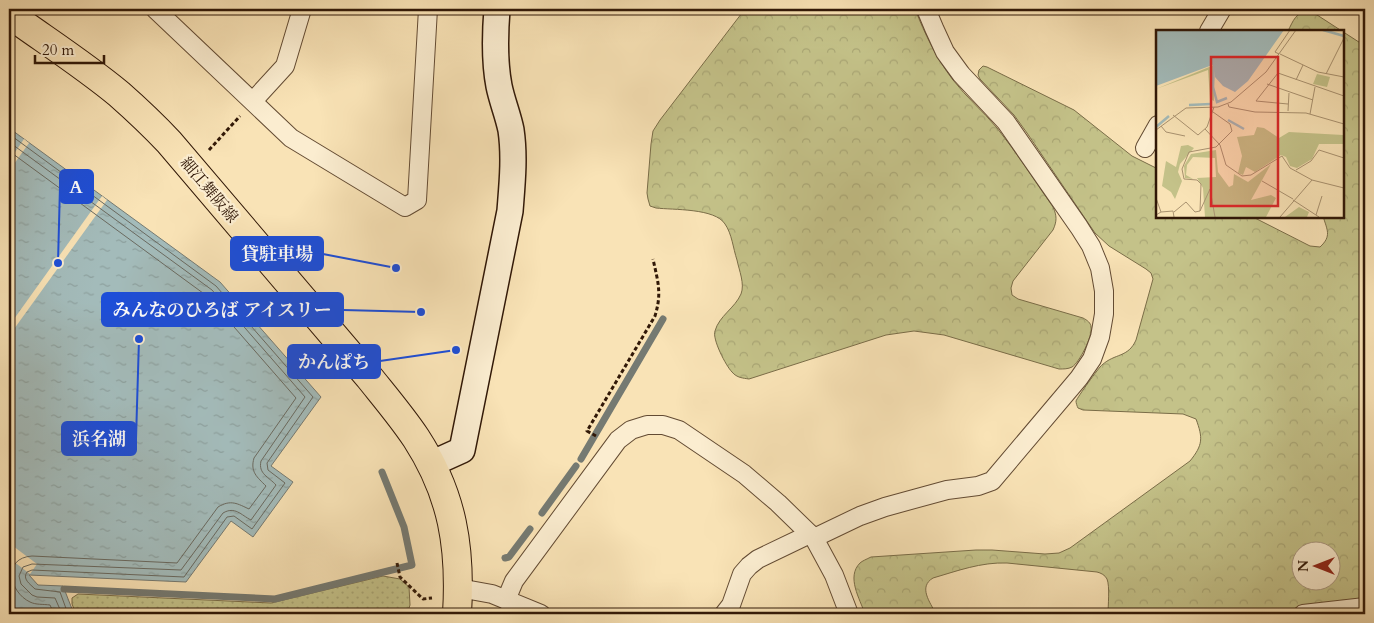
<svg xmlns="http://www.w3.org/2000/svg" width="1374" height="623" viewBox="0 0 1374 623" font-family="Cardo,'Noto Serif JP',serif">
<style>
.grass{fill:url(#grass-dots);stroke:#7a6d48}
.forest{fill:url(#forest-crowns);stroke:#7a6d48;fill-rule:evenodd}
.water{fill:url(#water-ripples);stroke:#757a72}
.pier{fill:#f9e3b6}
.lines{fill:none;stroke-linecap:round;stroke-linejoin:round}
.shore{stroke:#6a6a60;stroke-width:1}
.stream{stroke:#757a72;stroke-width:7}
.street-casing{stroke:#634b33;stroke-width:20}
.secondary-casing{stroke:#311807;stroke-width:28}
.primary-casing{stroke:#311807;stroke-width:30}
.path{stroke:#311807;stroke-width:3;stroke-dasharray:4 2.5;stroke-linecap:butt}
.street{stroke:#fbedd0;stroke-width:18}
.secondary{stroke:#fbedd0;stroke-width:25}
.primary{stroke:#f9e3b6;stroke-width:28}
.labels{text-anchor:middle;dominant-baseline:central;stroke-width:4.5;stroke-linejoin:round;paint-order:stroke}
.street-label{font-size:16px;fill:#311807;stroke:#fbedd0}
.inset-river{fill:none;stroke:#a3bbba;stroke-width:2.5}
.inset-road{fill:none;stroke:#a99270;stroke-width:1}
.view{fill:#d62828;fill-opacity:0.15;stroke:#d62828;stroke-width:2.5}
.inset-edge{fill:none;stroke:#311807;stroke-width:2.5}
.leader{fill:none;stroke:#1d4ed8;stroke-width:2}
.callout-dot{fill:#1d4ed8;stroke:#fbedd0;stroke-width:2}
.callout{fill:#1d4ed8;stroke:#1d4ed8;stroke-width:2}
.callout-label{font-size:18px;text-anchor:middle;font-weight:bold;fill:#fff}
</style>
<defs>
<pattern id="grass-dots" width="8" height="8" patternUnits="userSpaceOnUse" patternTransform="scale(1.25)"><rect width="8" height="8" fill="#c4c289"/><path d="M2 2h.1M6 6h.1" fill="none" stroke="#a9a675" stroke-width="1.8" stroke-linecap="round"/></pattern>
<pattern id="forest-crowns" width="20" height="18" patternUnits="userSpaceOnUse" patternTransform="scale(1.25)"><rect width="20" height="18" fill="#c4c289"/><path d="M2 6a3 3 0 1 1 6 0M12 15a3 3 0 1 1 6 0" fill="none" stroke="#a9a675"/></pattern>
<pattern id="water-ripples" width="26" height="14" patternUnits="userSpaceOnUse" patternTransform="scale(1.25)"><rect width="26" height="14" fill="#a3bbba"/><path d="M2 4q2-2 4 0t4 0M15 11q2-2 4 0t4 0" fill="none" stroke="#8da09e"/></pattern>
</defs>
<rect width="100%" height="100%" fill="#f9e3b6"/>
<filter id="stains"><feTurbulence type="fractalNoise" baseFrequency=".004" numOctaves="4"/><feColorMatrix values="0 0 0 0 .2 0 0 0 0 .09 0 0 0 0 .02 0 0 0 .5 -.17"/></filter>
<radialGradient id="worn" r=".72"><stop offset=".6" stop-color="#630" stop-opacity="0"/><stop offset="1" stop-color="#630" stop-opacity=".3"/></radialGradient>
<path class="grass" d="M383,576L400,579L409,587L410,605L407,614H76L72,604V598L78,594L271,603Z"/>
<g class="forest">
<path d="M745,9H915C925,34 936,58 953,80C966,97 983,111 997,128C1017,153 1034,180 1053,207C1057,216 1057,221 1053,230L1013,281L1011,288L1012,295L1018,299L1083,318C1087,320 1091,323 1091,327C1093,336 1079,363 1072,367C1068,369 1064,369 1059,369L944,335L914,331L886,335L749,379C743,378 737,378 732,372C726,366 712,339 715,331C719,316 735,308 741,294C745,284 739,270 737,260C733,248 732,234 725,224C715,208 673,210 656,208L650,206L648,199L647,193L651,144L653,131L660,120Z"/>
<path d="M1308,11L1314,13L1365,46V614H1108C1108,606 1110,586 1107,579C1105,575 1101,573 1097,572L1007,563C981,562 957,571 933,578C918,587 930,602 936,614H865C860,599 846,577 860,563C862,561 867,559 871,557L976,550H992L1045,554L1059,553L1070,548L1190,461C1203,445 1203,438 1196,419L1183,414L1083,410L1078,408C1077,406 1076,403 1076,401C1077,398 1099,367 1102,365C1115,353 1128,358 1136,340L1153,279L1151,273L1146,269L1109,246L1095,233L1027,133L1014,115L980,79L978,75L979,70L983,66L987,67L1074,110L1132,156L1158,169V216H1251L1310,246L1320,247C1332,236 1327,230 1323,216H1343V31H1288C1293,21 1296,12 1308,11ZM1302,550H1332V580H1302Z"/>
</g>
<path class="water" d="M9,128L220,282L321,397L271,466L293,482L253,537L231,521L186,582L29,575L38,585L63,586L74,614H9Z"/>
<g class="pier">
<path d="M24,139L29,143L9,171V161Z"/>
<path d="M102,196L107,200L9,336V326Z"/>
<path d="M9,543L37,564L30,574L9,558Z"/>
</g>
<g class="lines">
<g class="shore">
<path d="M9,134L216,286L313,397L267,463L268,470L285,483L252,529L234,516L227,517L184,577L32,570L27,572C22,579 30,584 35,589L60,592L68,614"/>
<path d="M9,142L212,290L305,397L261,461C258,474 269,477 276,485L251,520C241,515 235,506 223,513L181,570L32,564L23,567L19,576L21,584L32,595L37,597L55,598L62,614"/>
<path d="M9,151L207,296L296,398L254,458C250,472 257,477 266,486L249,509C238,504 231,499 218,507L177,563L32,556C2,558 9,592 30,602C36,605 43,604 50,605L54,614"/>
</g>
<g class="stream">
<path d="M581,459L663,319"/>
<path d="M542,513L576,466"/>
<path d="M505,558L509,557L530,529"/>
<path d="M64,589L275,599L412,565L404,527L382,472"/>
</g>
<g class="street-casing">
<g id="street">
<path d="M155,9L291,138L405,207L417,200L428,9"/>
<path d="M1209,31L1222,9"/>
<path d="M253,101L285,66L302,9"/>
<path d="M1145,148L1158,125"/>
<path d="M814,538L860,516L885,507L947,490L978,486L992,481L1079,378L1092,359L1100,337L1104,314V291L1100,268L1091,246L1079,227L1006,122L961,74L945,52L934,28L926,9"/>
<path d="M459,588L492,594L541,614"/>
<path d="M506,600L514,581L618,440L631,430L647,425H663L679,430L744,474L778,503L814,538L834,575L849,614"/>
<path d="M724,614L731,605L742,574L749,566L758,559L810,534"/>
<path d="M1303,614L1365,607"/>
</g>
</g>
<g class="secondary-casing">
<path id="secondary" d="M431,464L462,450L510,211C512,185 515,157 511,130C508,115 502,101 499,86C494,60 495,34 497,9"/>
</g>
<g class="primary-casing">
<path id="primary" d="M9,14C45,40 84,65 119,94C136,109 153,125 169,142L369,377C385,397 402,417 416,438C453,495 461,548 457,614"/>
</g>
<g class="path">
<path d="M209,150L240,116"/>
<path d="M596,436L587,431L655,316C662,293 658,282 653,259"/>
<path d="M397,563L400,577L423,599L432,598"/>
</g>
<use href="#street" class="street"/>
<use href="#secondary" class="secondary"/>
<use href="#primary" class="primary"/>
</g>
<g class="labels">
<g class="street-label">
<text transform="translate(209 190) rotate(50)">細江舞阪線</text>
</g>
</g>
<g transform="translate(1156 30)">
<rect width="188" height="188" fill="#f9e3b6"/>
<path d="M58,35V71L54,69L52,40L0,59Z" fill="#c4c289"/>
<path d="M101,97L108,98L123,108L133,102L187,105V114H163L156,129L141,138L134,136L130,127L125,125L99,142L90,137L87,145L82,143L86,126L81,107L98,105ZM32,115L38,118L24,134L22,142L26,151L19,169L15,162L6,156L10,131L20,137L25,116ZM60,120L62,142L73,157L77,155L78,144L92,152L115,134L95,170L115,165L120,168L110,187H49L47,158L41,148L60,147L59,128L37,127L31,135L30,145L37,149L29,148L28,136L35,124ZM143,177L153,182L151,187H129Z" fill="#c4c289"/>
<path d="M161,44L174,47L171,57L157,54Z" fill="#c4c289"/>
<path d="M0,0H128L92,51L79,62L67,56L59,47V30V34L0,56Z" fill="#a3bbba"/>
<path class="inset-river" d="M167,0L188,6M58,34L57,57L61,72L71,68M33,75L55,74M72,90L88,99M0,97L13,86"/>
<path class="inset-road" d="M123,24L119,22L134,0M124,24L162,42L188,47M170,44L188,8M140,50L147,35M111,54L157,70M72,74L73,77L99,82L150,83L188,94M132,74L100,71L122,43L188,66M132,81L133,63M154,84L159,57M17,85L42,105L51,97L58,77M5,96L10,102L29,106M49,99L64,115M0,100L30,78L62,77L75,72L110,42L140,0M64,115L70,135L86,146L95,145L126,126L134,138L156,150M140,140L155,131L163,120L188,128M106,151L137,169M0,168L5,182L0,185M137,170L163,187M44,181L45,154L41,150L28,149L26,139L33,122L60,117L76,101L74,94L57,82M44,181L54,159L59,187M5,182L17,181L18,187M18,182L30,172L39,182L44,181M160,185L166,166M124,187L156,150L188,158"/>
<path class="view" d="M55,27H122V176H55Z"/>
<rect width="188" height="188" class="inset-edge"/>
</g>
<path class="leader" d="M58 263L60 186M396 268L323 254M421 312L343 310M456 350L380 361M139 339L136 439"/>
<g class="callout-dot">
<circle cx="58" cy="263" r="5"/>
<circle cx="396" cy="268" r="5"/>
<circle cx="421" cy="312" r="5"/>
<circle cx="456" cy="350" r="5"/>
<circle cx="139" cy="339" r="5"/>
</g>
<g class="callout">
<rect x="60" y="170" width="33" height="33" rx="5"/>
<rect x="231" y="237" width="92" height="33" rx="5"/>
<rect x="102" y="293" width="241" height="33" rx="5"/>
<rect x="288" y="345" width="92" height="33" rx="5"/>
<rect x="62" y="422" width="74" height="33" rx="5"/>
</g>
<g class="callout-label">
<text x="76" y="193">A</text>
<text x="277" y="260">貸駐車場</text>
<text x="222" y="316">みんなのひろば アイスリー</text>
<text x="334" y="368">かんぱち</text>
<text x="99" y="445">浜名湖</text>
</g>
<rect width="1374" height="623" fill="none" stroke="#f9e3b6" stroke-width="30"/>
<rect x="10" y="10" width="1354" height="603" fill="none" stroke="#311807" stroke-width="2.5"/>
<rect x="15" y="15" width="1344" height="593" fill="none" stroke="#311807"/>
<g transform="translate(1316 566) rotate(270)"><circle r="24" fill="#fbedd0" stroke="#aa9880"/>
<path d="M0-4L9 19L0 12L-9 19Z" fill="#8f2418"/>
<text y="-8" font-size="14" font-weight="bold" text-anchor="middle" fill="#311807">N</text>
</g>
<path d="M35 55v8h69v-8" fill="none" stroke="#311807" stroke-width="2.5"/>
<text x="42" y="55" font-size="15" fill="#311807" stroke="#fbedd0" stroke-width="4" paint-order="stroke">20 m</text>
<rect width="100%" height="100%" filter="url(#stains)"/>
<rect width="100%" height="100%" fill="url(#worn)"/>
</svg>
